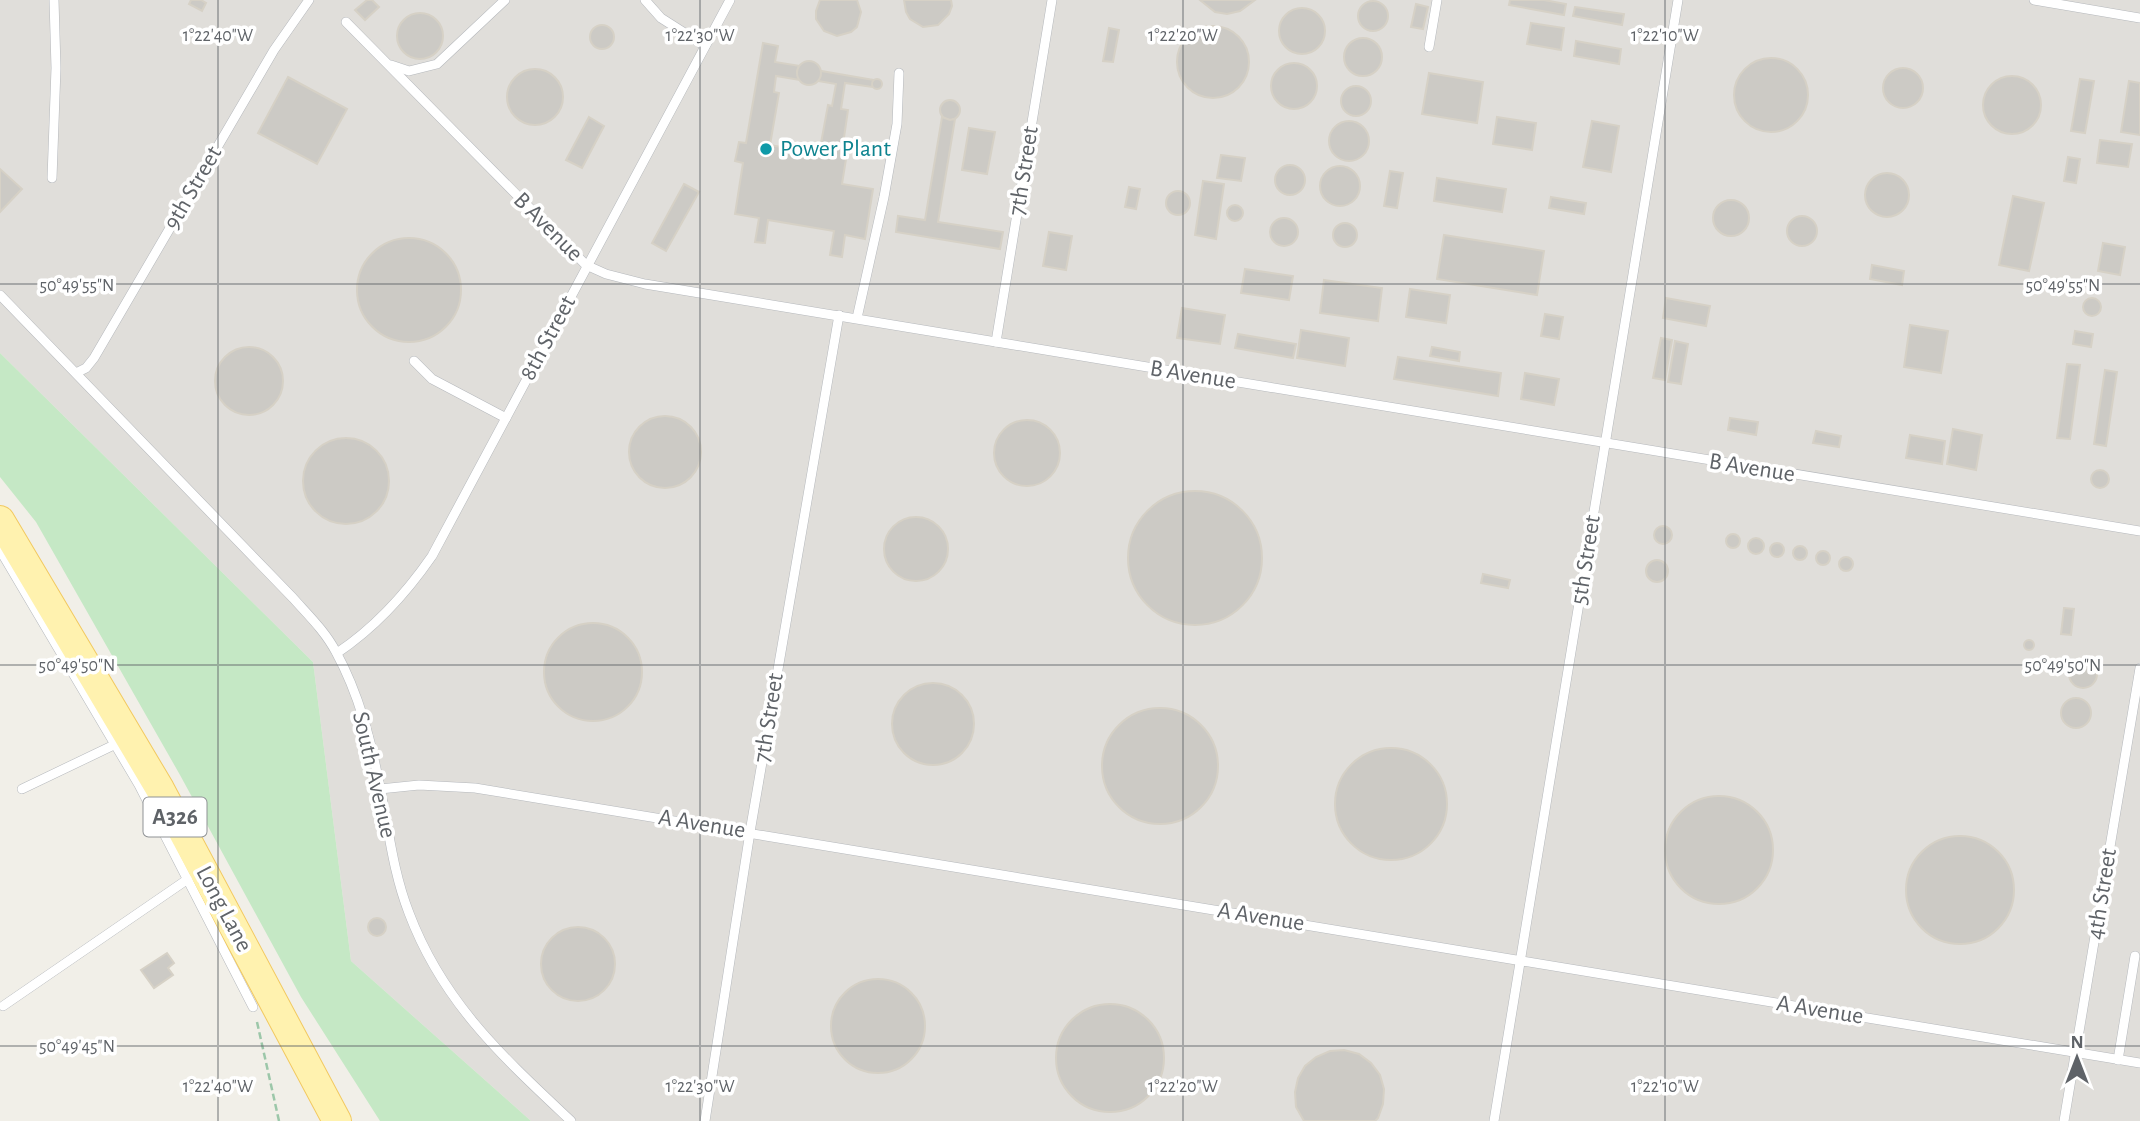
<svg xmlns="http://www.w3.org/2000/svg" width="2140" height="1121" viewBox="0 0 2140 1121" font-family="'Alegreya Sans',sans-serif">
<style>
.industrial{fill:#e0deda}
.green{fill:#c5e8c5}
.building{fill:#cccac5;stroke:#d6d1c6;stroke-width:2}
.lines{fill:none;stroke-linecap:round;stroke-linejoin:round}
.service-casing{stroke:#b5b8bc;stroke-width:10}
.primary-casing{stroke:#f2c960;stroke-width:30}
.path{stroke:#9cc7a9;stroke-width:2.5;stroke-dasharray:7 3.5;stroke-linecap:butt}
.service{stroke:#fff;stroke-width:9}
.primary{stroke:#fff2af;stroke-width:28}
.ticks{fill:none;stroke:#5f6368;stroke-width:2;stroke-opacity:0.45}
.culture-dot{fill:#0f9aa8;stroke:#fff;stroke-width:2.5}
.labels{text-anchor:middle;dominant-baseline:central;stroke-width:7;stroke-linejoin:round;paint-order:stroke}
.shield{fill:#fff;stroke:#8f9295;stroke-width:2}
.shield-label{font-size:23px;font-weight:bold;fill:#5f6368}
.culture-label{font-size:24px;fill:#0d838f;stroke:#fff;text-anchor:start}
.street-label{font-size:24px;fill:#5f6368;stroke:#fff}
.ticks-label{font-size:18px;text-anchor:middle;fill:#5f6368;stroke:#fff;stroke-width:7;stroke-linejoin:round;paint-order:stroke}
</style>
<rect width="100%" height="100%" fill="#f1efe8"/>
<path class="industrial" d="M0,0H2140V1121H531L351,961L313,662L0,353Z"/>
<path class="green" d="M0,353L313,662L351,961L531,1121H380L301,997L180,775L36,522L0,477Z"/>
<g class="building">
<path d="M191,0H201L206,3L202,11L189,4Z"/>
<path d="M367,0H372L379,7L365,20L355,10Z"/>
<path d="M820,0H857L861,12L857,27L851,32L837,36L824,31L816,19V11Z"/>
<path d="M904,0H951L952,6L949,14L938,25L923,27L910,19L906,12Z"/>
<path d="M1200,0H1255L1240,11L1227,14L1215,12Z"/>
<path d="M1510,0H1544L1566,4L1564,15L1509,5Z"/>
<circle cx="1373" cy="16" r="15"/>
<path d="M1416,4L1428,7L1423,29L1411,27Z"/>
<path d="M1575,7L1624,14L1622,25L1573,16Z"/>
<circle cx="1302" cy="31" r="23"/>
<circle cx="420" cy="36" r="23"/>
<path d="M1531,23L1564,28L1561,50L1527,44Z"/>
<circle cx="602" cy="37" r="12"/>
<circle cx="1213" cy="62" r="36"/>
<path d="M1109,28L1119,30L1113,62L1103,61Z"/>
<circle cx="1363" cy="57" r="19"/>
<path d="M1576,41L1621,49L1619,64L1574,56Z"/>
<path d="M763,43L778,46L775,62L800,66L797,71L800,80L776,76L774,92L779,93L770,145L819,154L828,105L832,106L836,84L818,81L821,71L874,80L872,87L845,83L841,109L848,110L841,158L846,159L842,184L873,189L865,239L845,235L842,257L830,255L834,231L768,220L765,243L755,242L759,218L735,214L743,163L735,161L739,142L746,143Z"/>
<circle cx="1771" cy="95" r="37"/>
<circle cx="809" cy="73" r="12"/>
<circle cx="1294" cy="86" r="23"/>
<circle cx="1903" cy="88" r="20"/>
<circle cx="535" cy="97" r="28"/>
<path d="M1429,73L1483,82L1477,123L1422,114Z"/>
<circle cx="2012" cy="105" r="29"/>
<path d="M288,77L347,109L317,164L258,133Z"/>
<circle cx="877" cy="84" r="5"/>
<path d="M2080,79L2094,81L2085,133L2071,131Z"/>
<path d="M2129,81L2140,83V135L2121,132Z"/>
<circle cx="1356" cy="101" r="15"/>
<circle cx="950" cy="110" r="10"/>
<path d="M589,117L604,126L582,168L566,160Z"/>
<path d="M942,117L950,120L955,119L938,222L1003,232L1000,249L896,232L898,216L925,220Z"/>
<path d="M1497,117L1536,123L1532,150L1493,144Z"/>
<path d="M1592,121L1619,126L1611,172L1583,167Z"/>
<circle cx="1349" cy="141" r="20"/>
<path d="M969,128L995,132L987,174L962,170Z"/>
<path d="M2100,140L2132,144L2128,167L2097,163Z"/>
<path d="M1221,155L1245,158L1241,181L1217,178Z"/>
<path d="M2068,157L2080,159L2076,183L2064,181Z"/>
<circle cx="1290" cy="180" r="15"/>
<circle cx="1340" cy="186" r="20"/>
<path d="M0,169L22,189L0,212Z"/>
<path d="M1390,171L1403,173L1397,208L1384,206Z"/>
<circle cx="1887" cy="195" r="22"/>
<path d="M1437,178L1506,189L1502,212L1434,201Z"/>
<path d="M1203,181L1224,184L1216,239L1195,235Z"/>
<path d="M684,184L699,192L666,251L652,243Z"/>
<path d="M1129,187L1140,189L1136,209L1125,207Z"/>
<circle cx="1178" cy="203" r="12"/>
<path d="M2013,196L2044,203L2029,271L1999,265Z"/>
<path d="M1551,197L1586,203L1584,214L1549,208Z"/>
<circle cx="1731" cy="218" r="18"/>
<circle cx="1235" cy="213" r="8"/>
<circle cx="1802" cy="231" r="15"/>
<circle cx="1284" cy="232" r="14"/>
<circle cx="1345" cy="235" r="12"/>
<path d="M1049,232L1072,236L1066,270L1043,266Z"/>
<path d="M1444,235L1544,251L1537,295L1437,279Z"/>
<circle cx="409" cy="290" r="52"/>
<path d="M2103,243L2125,247L2120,275L2098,271Z"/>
<path d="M1872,265L1904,271L1902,285L1870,279Z"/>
<path d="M1245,269L1293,276L1289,300L1241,293Z"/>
<path d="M1324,280L1382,288L1378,321L1320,313Z"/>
<path d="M1410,289L1450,295L1446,323L1406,317Z"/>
<circle cx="2092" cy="307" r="9"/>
<path d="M1666,298L1710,306L1706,326L1663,318Z"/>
<path d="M1182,308L1225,315L1220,344L1177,338Z"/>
<path d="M1545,314L1563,317L1559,339L1541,336Z"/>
<path d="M1910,325L1948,331L1941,373L1904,367Z"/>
<path d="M1301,330L1349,338L1345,366L1297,358Z"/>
<path d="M2075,331L2093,334L2091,347L2073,344Z"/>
<path d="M1238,334L1296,344L1293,358L1235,348Z"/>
<path d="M1661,338L1672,340L1665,380L1653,378Z"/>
<path d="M1675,341L1688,344L1681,384L1668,382Z"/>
<path d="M1432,347L1460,352L1459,361L1430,356Z"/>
<circle cx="249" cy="381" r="34"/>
<path d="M1398,357L1501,373L1498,396L1394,379Z"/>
<path d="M2067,364L2080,365L2070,439L2057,438Z"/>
<path d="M2105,370L2117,372L2106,446L2094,444Z"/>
<path d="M1525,373L1559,379L1554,405L1521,399Z"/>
<circle cx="665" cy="452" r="36"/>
<path d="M1730,418L1758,422L1756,435L1728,430Z"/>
<circle cx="1027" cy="453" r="33"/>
<path d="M1953,429L1982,435L1976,470L1947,464Z"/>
<path d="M1816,431L1841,436L1839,447L1813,443Z"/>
<path d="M1910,435L1945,441L1942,464L1906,458Z"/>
<circle cx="346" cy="481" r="43"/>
<circle cx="2100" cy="479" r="9"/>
<circle cx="1195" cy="558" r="67"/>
<circle cx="916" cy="549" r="32"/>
<circle cx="1663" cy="535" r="9"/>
<circle cx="1733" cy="541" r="7"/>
<circle cx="1756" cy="546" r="8"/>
<circle cx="1777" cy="550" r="7"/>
<circle cx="1800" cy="553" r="7"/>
<circle cx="1823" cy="558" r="7"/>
<circle cx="1846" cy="564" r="7"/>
<circle cx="1657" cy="571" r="11"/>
<path d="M1483,574L1510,580L1508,588L1481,583Z"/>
<path d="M2064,608L2074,609L2071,635L2061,634Z"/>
<circle cx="593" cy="672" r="49"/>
<circle cx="2029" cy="645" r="5"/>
<circle cx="2083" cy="674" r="14"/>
<circle cx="933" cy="724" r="41"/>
<circle cx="2076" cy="713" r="15"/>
<circle cx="1160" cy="766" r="58"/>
<circle cx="1391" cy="804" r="56"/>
<circle cx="1719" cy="850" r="54"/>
<circle cx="1960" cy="890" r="54"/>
<circle cx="377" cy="927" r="9"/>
<circle cx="578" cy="964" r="37"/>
<path d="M167,953L174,963L168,968L173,975L154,988L141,970Z"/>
<circle cx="878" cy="1026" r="47"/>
<circle cx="1110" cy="1058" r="54"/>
<path d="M1344,1050L1359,1054L1371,1063L1380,1075L1384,1089L1383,1104L1378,1118L1375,1121H1304L1296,1107L1295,1092L1298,1078L1305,1066L1316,1057L1330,1051Z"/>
</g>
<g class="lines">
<g class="service-casing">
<g id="service">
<path d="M645,0L661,18L705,46"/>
<path d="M2034,0L2140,18"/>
<path d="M346,22L586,265L606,274L645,284L2140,531"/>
<path d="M1429,47L1437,0"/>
<path d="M391,65L409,71L437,64L505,0"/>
<path d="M52,178L56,68L54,0"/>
<path d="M0,295L293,598C308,615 325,631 336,652C359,694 371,741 380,788C389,831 393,872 409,913C443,1003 503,1057 571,1121"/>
<path d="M857,318L884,197L897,124L899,73"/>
<path d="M996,342L1052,0"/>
<path d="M414,361L432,379L506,418"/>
<path d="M76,373L86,368L94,358L274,50L309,0"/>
<path d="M0,550L139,785L253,1007"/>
<path d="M337,653C376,627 405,595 432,556L730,0"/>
<path d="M22,789L116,744"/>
<path d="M380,789L419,785L475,788L2140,1063"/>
<path d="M3,1006L188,879"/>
<path d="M2118,1060L2135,956"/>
<path d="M705,1121L750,832L839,315"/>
<path d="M1494,1121L1678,0"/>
<path d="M2064,1121L2140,668"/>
</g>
</g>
<g class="primary-casing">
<path id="primary" d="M0,520L160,789L337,1121"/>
</g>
<path class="path" d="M257,1022L279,1121"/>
<use href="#service" class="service"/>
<use href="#primary" class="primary"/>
</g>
<path class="ticks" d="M218,0V1121M700,0V1121M1183,0V1121M1665,0V1121M0,284H2140M0,665H2140M0,1046H2140"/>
<circle class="culture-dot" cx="766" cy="149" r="7"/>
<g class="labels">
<rect class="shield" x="143.5" y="797.5" width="63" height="39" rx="5"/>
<g class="shield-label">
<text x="175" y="817">A326</text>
</g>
<g class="culture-label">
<text x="780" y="149">Power Plant</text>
</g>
<g class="street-label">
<text transform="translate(1024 171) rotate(-81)">7th Street</text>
<text transform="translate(193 188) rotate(-60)">9th Street</text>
<text transform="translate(548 227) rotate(45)">B Avenue</text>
<text transform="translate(548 338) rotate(-62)">8th Street</text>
<text transform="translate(1193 375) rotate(9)">B Avenue</text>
<text transform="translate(1752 468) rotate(9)">B Avenue</text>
<text transform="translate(1586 560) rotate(-81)">5th Street</text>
<text transform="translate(769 718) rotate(-81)">7th Street</text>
<text transform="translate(374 775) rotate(77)">South Avenue</text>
<text transform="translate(702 824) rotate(9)">A Avenue</text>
<text transform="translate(2102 894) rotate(-81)">4th Street</text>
<text transform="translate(224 909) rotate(62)">Long Lane</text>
<text transform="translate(1261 917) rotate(9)">A Avenue</text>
<text transform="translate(1820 1010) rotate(9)">A Avenue</text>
</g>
</g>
<g class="ticks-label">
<text x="218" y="41">1°22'40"W</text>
<text x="700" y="41">1°22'30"W</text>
<text x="1183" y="41">1°22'20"W</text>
<text x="1665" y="41">1°22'10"W</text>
<text x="77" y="291">50°49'55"N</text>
<text x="2063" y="291">50°49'55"N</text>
<text x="77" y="671">50°49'50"N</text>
<text x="2063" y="671">50°49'50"N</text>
<text x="77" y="1052">50°49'45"N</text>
<text x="218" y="1092">1°22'40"W</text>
<text x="700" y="1092">1°22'30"W</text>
<text x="1183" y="1092">1°22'20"W</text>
<text x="1665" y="1092">1°22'10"W</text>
</g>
<g transform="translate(2077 1058)" stroke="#ffffff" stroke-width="5" paint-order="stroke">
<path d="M0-5L12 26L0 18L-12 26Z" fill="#5f6368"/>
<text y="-10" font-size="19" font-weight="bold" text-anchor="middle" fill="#5f6368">N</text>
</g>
</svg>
